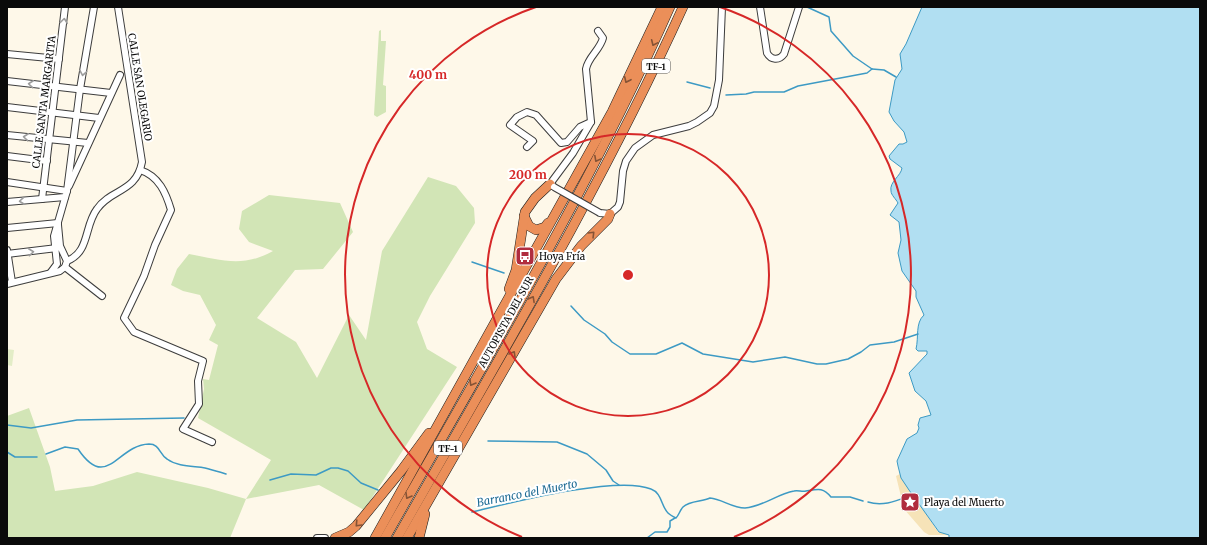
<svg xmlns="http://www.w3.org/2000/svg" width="1207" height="545" viewBox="0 0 1207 545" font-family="Merriweather,serif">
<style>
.green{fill:#d2e5b6}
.sand{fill:#f6e3b8}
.pitch{fill:#e3edc7}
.water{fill:#b1dff2;stroke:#3d9ac4}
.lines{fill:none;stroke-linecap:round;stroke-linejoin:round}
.stream{stroke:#3d9ac4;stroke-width:1.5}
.minor-casing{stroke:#3d3d3d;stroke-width:8}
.highway-casing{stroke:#1b1b1b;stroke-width:10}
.minor{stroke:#fff;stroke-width:6}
.highway{stroke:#eb8f59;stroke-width:9}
.minor-bridge-casing{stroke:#3d3d3d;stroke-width:8;stroke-linecap:butt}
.minor-bridge{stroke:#fff;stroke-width:6}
.oneway{stroke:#9d9d9d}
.oneway2{stroke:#865335}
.ring{fill:none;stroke:#d62828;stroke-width:2}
.labels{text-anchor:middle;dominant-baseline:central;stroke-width:4;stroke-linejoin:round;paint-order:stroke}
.shield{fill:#fff;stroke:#545454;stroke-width:1}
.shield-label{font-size:9px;font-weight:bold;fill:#0a0a0a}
.street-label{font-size:10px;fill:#0a0a0a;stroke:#fff}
.poi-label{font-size:10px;fill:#0a0a0a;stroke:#fff;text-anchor:start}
.water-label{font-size:11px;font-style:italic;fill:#1d6a93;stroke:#fff}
.centre{fill:#d62828;stroke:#fff;stroke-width:2}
.ring-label{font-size:12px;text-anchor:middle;font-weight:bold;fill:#d62828;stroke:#fff;stroke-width:4;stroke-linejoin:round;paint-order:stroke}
</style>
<rect width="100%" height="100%" fill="#fef8e9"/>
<g class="green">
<path d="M381,30V41H386L383,85L386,86V112L377,117L374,115L379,31Z"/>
<path d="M428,177L456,186L474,208L475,223L430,296L417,322L427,349L457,367L364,510L319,485L246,499L230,538H7V416L29,408L50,467L55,491L93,486L137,472L208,488L246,499L271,460L198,418L204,389L203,379L209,380L218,345L209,340L216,325L200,295L183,291L171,285L177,269L189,254C221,260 243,268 273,251L249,242L239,229L242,211L269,195L340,203L353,232L323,269L295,270L257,318L296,342L317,378L349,315L366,340L382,251Z"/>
</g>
<path class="sand" d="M900,474L938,532L949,535H929L924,532L904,509L896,476Z"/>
<path class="pitch" d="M7,349L14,350L12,366L7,365Z"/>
<path class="water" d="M922,7H1200V538H949V535L939,532L909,490L901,478L898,466L897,461L907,439L917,433L919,428L918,425L920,418L931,415L926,401L915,391L909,373L927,354V351H918L916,349C919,337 915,323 924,315L916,297V291L902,271L898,253L901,240L899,222L890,215L898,203C896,199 891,195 891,191C889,182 901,176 902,168L890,159L889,156L899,144H903L907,142L904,132L894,121L889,112L895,80L902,69L900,54L906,44Z"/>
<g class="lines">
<g class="stream">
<path d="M807,7L829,17L831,31L853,56L872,69L884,70L896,77"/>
<path d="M687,82L710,88"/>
<path d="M726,95L746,94L754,92H784L798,86L867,73L872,69"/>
<path d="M472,262L504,273"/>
<path d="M571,306L584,320L605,334L612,342L630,354H656L682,343L703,354L753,362L785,357L817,364H826L848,359L861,352L870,345L894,342L918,334"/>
<path d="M7,425L31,428L77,420L184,418"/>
<path d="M488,441L557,442L587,454L606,470L613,481L619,485"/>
<path d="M7,452L15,457H37"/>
<path d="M46,454L65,447L78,449C107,492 117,445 149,444C160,444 159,454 167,459C178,467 193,466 205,468C212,470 220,472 226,474"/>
<path d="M270,480L291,474L316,475L331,468H338L348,471L361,483L378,490"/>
<path d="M868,502C884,507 898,500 912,495"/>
<path d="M472,512C510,503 617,475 651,489C662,493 661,506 668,513C670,515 674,517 676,518C679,515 680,510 683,507C690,500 702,502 710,498C722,499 732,508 745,508C762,507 777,494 794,491C798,490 802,492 806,491C818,489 823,487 831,497H850L863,501"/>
<path d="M647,538L655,532H667L670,527V521L675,518"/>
</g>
<g class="minor-casing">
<g id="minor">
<path d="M760,7L767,53C771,60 779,61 784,54L799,7"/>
<path d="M7,54L59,59"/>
<path d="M7,81L111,93"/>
<path d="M7,107L99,118"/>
<path d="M7,135L88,143"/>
<path d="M527,147L533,141L510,125L517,117L527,112L536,115L561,143L567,142L580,127L591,122"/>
<path d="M7,156L47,161"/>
<path d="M140,170C159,176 166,193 171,210L155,245L144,276L124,318L134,332L203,361L198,381L199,404L183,429L212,442"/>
<path d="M7,182L67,191"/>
<path d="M69,186L120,75"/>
<path d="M553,186L550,184L573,153L591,122L586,69C588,57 600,50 603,38L598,31"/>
<path d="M42,199L65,7"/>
<path d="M7,202L65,197"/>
<path d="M600,213L610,214L618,207L620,202L623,171L626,161L635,148L653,135L689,126L697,122L710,113L714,106L719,80L722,7"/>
<path d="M7,228L58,223"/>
<path d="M7,250L12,282"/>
<path d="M7,254L57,248"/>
<path d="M67,261C90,252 84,226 97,209C112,188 136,193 142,162L118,7"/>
<path d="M65,267L102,296"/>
<path d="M51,272L57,264L54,236L67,191L80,89L94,7"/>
<path d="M7,284L60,271L65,267L67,261L60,246L58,225"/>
<path d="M317,538H325"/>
</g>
</g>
<g class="highway-casing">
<g id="highway">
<path d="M524,216L529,226L536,230L545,227L548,223"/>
<path d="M509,289L516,270L525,212L535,198L550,184"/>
<path d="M335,538L349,532L356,526L401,471L429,433"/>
<path d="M375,538L612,112L662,7"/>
<path d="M385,538C484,363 588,191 670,7"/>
<path d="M397,538C496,363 600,190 683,7"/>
<path d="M407,538L556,279L581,246L608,219L610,214"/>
<path d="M419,538L425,514"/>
</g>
</g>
<use href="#minor" class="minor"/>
<use href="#highway" class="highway"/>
<g class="minor-bridge-casing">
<path id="minor-bridge" d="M554,187L600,213"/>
</g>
<use href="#minor-bridge" class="minor-bridge"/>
</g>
<defs><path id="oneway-chevron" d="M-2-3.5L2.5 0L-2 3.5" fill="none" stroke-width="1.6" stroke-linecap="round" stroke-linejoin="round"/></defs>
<g class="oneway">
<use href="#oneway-chevron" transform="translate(64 21) rotate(-83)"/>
<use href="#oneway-chevron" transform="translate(83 73) rotate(100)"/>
<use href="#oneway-chevron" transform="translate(31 84) rotate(-174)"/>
<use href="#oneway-chevron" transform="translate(26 137) rotate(-174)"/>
<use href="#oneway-chevron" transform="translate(22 201) rotate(174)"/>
<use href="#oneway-chevron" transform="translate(31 252) rotate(-6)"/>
</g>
<g class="oneway2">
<use href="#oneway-chevron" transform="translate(654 43) rotate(114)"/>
<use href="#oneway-chevron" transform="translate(627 80) rotate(115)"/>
<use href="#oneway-chevron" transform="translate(597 159) rotate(118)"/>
<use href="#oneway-chevron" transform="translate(592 234) rotate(-45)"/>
<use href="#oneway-chevron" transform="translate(532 299) rotate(-61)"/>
<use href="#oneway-chevron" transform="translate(513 354) rotate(-60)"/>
<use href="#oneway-chevron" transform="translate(472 383) rotate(120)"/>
<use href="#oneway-chevron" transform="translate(408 496) rotate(120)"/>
<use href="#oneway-chevron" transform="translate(358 524) rotate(133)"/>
</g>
<g class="ring">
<circle cx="628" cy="275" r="141"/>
<path d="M522 537A283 283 0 0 1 536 7M720 7A283 283 0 0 1 734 537"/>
</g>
<defs>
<g id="bus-square" transform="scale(1)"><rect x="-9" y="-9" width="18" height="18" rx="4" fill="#b02c3e" stroke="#fff"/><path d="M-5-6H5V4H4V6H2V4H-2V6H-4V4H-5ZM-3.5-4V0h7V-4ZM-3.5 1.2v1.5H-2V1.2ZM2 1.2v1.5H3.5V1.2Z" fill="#fff"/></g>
<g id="sight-square" transform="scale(1)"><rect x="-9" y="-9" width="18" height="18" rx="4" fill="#b02c3e" stroke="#fff"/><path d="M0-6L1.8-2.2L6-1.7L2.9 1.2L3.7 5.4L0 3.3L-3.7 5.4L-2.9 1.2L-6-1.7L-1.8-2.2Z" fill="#fff"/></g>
</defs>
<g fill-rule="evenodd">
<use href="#bus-square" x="525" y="256"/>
<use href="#sight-square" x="910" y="502"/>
</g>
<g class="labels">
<g class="shield">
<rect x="642" y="59" width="28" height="14" rx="3"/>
<rect x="434" y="441" width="28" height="14" rx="3"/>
</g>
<g class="shield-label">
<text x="656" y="66">TF-1</text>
<text x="448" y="448">TF-1</text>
</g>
<g class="street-label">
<text transform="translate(140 87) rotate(81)">CALLE SAN OLEGARIO</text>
<text transform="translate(44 102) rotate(-83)">CALLE SANTA MARGARITA</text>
<text transform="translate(506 322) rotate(-61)">AUTOPISTA DEL SUR</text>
</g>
<g class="poi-label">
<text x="539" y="256">Hoya Fría</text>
<text x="924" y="502">Playa del Muerto</text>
</g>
<g class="water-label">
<text transform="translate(527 493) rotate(-11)">Barranco del Muerto</text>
</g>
</g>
<circle cx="628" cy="275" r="6" class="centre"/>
<g class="ring-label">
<text x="428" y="79">400 m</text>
<text x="528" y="179">200 m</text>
</g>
<rect width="1207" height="545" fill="none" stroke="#0a0a0a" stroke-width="16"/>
</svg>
